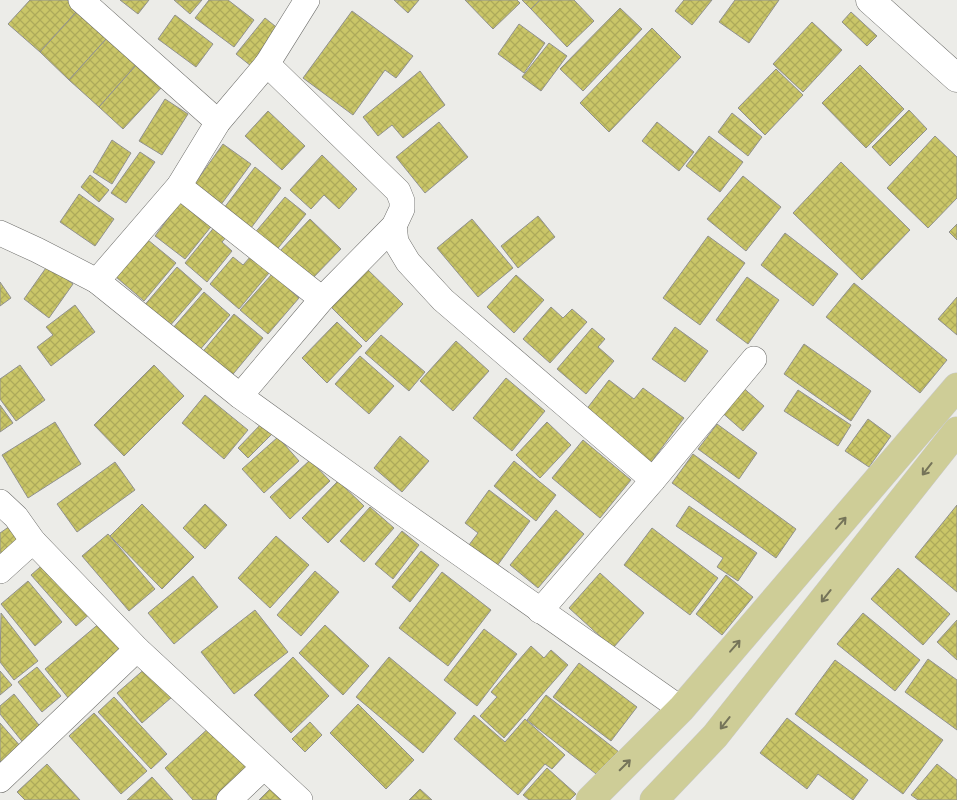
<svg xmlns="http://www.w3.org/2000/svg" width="957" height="800" viewBox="0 0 957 800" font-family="'Roboto Condensed',sans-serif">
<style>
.building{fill:url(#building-cross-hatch);stroke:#91918e}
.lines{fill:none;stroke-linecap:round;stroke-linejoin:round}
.street-casing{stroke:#6f6f6c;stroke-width:26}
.secondary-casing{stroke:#6f6f6c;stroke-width:29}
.primary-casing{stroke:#c9c9c8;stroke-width:29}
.street{stroke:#fff;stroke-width:25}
.secondary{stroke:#fff;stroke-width:28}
.primary{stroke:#cecd97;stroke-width:28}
.oneway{stroke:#757459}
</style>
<defs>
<pattern id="building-cross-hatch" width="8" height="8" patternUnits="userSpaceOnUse" patternTransform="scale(1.25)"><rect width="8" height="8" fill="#cac668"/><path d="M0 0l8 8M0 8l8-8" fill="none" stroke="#adaa5a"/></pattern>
</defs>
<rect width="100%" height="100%" fill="#ecece8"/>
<g class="building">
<path d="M30,0H67L78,10L40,52L8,24Z"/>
<path d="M120,0H149L138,14Z"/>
<path d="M174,0H202L190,14Z"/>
<path d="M209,0H228L254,20L234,47L195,18Z"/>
<path d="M394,0H419L408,13Z"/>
<path d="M465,0H517L520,3L493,29Z"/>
<path d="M522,0H540L531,9Z"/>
<path d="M540,0H574L594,21L567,47L531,9Z"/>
<path d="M684,0H712L692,25L675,11Z"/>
<path d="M735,0H779L749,43L719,22Z"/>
<path d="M620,8L642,29L583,91L560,69Z"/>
<path d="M78,10L108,37L69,80L40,52Z"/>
<path d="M352,11L413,56L396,78L385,70L353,115L303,78Z"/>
<path d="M851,12L877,36L867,46L842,22Z"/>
<path d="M175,15L213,44L196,67L158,39Z"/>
<path d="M265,18L280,30L251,66L236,54Z"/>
<path d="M812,22L842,50L803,92L773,64Z"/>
<path d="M519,24L545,43L524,73L498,54Z"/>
<path d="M652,28L681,57L609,132L580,103Z"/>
<path d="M108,37L137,64L99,107L69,80Z"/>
<path d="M549,43L567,56L541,91L522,77Z"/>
<path d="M137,64L162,87L123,129L99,107Z"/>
<path d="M860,65L904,109L866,148L822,103Z"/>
<path d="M776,69L803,95L765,135L738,108Z"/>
<path d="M420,71L445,105L403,138L392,125L378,136L363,117Z"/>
<path d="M165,99L188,114L162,155L139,141Z"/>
<path d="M909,110L927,129L890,166L872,147Z"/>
<path d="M268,111L305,146L282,170L245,136Z"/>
<path d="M732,113L762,137L748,156L718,132Z"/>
<path d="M439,122L468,157L425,193L396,157Z"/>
<path d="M657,122L694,152L679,171L642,141Z"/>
<path d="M709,136L743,162L720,192L686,166Z"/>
<path d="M935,136L957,157V198L928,228L887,188Z"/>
<path d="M112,140L131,153L112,184L93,172Z"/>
<path d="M223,144L251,164L220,206L193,186Z"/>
<path d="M140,152L155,162L126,203L111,193Z"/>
<path d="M322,155L357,189L339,209L324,195L311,209L290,190Z"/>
<path d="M841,162L910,230L862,280L793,213Z"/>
<path d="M255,167L281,188L251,228L224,208Z"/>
<path d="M90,175L109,190L99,202L81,187Z"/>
<path d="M743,176L781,207L746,251L707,219Z"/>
<path d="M79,194L114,219L95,246L60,222Z"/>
<path d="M285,197L306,214L274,253L253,235Z"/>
<path d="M183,198L214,223L185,259L155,236Z"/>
<path d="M538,216L555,237L518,268L501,246Z"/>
<path d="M310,219L341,249L308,283L278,253Z"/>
<path d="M472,219L513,268L478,297L437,248Z"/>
<path d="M957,224V240L949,232Z"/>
<path d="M216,225L228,235L222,242L232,251L207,282L185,263Z"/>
<path d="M785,233L838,274L813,306L761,265Z"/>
<path d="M708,236L745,263L700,325L663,298Z"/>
<path d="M148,240L176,263L144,301L116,277Z"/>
<path d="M251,256L269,273L239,309L210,284L233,257L243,265Z"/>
<path d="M48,265L73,284L49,318L24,299Z"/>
<path d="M177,267L202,289L168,328L143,307Z"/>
<path d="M367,269L403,304L366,342L331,307Z"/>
<path d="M272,274L299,298L268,334L240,310Z"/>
<path d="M516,275L544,300L514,333L487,307Z"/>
<path d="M747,277L779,300L748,344L716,320Z"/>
<path d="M0,282L11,298L0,306Z"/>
<path d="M854,283L947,360L920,393L826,317Z"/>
<path d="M204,292L230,315L198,352L172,329Z"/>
<path d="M957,297V335L938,319Z"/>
<path d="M75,305L95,332L51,366L37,347L53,335L46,327Z"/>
<path d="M551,307L563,318L572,309L587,322L550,363L523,339Z"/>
<path d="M234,314L263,338L229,379L200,355Z"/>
<path d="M337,322L362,346L327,383L302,358Z"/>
<path d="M675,327L708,351L685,382L652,359Z"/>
<path d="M592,328L605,339L598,347L614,361L586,394L557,369Z"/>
<path d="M381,335L425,372L409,391L365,353Z"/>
<path d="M456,341L489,371L453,411L420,381Z"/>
<path d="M804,344L871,391L851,421L784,374Z"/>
<path d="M360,356L394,386L369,414L335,384Z"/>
<path d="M20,365L45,400L16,421L0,399V379Z"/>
<path d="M154,365L184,396L124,456L94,425Z"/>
<path d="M506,378L545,411L512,451L473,418Z"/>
<path d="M609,380L634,399L643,388L684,418L649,465L582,415Z"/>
<path d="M740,385L764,406L743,431L719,410Z"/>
<path d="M798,390L851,425L838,446L784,411Z"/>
<path d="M205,395L248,430L224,459L182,423Z"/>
<path d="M0,405L13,423L0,432Z"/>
<path d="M868,419L891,436L869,467L845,451Z"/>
<path d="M55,422L81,464L28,498L2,455Z"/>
<path d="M547,422L571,445L540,478L516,455Z"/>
<path d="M262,423L272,434L248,458L238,448Z"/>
<path d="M717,424L757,453L739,479L698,449Z"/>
<path d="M400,436L429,461L402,492L374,468Z"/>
<path d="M278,437L299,461L264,493L242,469Z"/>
<path d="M583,440L631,480L600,518L552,478Z"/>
<path d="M693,454L796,529L776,558L672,483Z"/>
<path d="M310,460L330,481L290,519L270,497Z"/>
<path d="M514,461L556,495L536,521L494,486Z"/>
<path d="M115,462L135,490L77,532L57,504Z"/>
<path d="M338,481L364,506L328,543L302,518Z"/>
<path d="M489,490L530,521L497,566L469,545L478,533L465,523Z"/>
<path d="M142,504L194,557L162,589L110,536Z"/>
<path d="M205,504L227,525L205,549L183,528Z"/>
<path d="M957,505V592L915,557Z"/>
<path d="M689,506L757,553L738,581L717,567L723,558L676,526Z"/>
<path d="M370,507L394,528L364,562L340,541Z"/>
<path d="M556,510L584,534L538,588L510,565Z"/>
<path d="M10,526L25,547L0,565V533Z"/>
<path d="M652,528L718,578L690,615L624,565Z"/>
<path d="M402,531L419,545L393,579L375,564Z"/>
<path d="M108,534L155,589L129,611L82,556Z"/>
<path d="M276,536L309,565L270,608L238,578Z"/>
<path d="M421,551L439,565L410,602L392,587Z"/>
<path d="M47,561L92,612L76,626L31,575Z"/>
<path d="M898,568L950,614L923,645L871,599Z"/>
<path d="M315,571L339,592L301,636L277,615Z"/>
<path d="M442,572L491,610L448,666L399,628Z"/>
<path d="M600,573L644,613L613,648L569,608Z"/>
<path d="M726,575L753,597L722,635L696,614Z"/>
<path d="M193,576L218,607L174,644L148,613Z"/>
<path d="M28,581L62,622L35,646L1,604Z"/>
<path d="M255,610L288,652L234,694L201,652Z"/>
<path d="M1,613L38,661L14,680L0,662Z"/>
<path d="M863,613L920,660L895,691L837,644Z"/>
<path d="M957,620V660L937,642Z"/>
<path d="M101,622L126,652L69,699L45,669Z"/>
<path d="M325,625L369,666L343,695L299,653Z"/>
<path d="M484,629L517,654L477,706L444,680Z"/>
<path d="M531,646L544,658L551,650L568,665L504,738L480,716L497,697L491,692Z"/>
<path d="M293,657L329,696L291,733L254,695Z"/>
<path d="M389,657L456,713L423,753L356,697Z"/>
<path d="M928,659L957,680V730L905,692Z"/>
<path d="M835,660L943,740L903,794L795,714Z"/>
<path d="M579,663L637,707L611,741L553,697Z"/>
<path d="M37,667L61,696L42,712L18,682Z"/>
<path d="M147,667L172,697L142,723L117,693Z"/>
<path d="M0,671L12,685L0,695Z"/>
<path d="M14,694L43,730L25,745L0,714V706Z"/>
<path d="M546,695L619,752L600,777L527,720Z"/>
<path d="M114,697L167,754L151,769L98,712Z"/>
<path d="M358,704L414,760L386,789L330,733Z"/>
<path d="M94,713L147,771L121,794L69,736Z"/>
<path d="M474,715L505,742L525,719L565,755L552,769L545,764L518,795L454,739Z"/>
<path d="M787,718L868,780L853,800L818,774L807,789L760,753Z"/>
<path d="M310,722L322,735L305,752L292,739Z"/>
<path d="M0,723L22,748L4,765L0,761Z"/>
<path d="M212,725L255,774L227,800H193L165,768Z"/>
<path d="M47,764L80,800H25L17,792Z"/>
<path d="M937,764L957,780V800H918L911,795Z"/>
<path d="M547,768L576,794L570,800H529L523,795Z"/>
<path d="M152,777L173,800H127Z"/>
<path d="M273,786L287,800H259Z"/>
<path d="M420,789L432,800H409Z"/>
</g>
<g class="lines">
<g class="street-casing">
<g id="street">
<path d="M81,0L218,122"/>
<path d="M179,186L322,299"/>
<path d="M394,226L396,242L408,262L443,300L653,480"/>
<path d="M0,233L37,250L97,281L179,186L218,122L267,64L307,0"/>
<path d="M97,281L240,396L391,505L681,709"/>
<path d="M240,396L322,299L394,226L402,209V201L398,191L267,64"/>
<path d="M0,502L16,517L33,541L137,649L300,800"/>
<path d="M0,571L33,541"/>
<path d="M540,611L653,480L754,359"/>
<path d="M0,780L137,649"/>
<path d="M229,800L264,767"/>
</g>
</g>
<g class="secondary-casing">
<path id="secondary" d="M870,0L957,78"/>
</g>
<g class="primary-casing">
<g id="primary">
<path d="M590,800L681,709L957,387"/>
<path d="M654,800L715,736L957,431"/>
</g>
</g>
<use href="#street" class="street"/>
<use href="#secondary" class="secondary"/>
<use href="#primary" class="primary"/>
</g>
<defs><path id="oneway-shaft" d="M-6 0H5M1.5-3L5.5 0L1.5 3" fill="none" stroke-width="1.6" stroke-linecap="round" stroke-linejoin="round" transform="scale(1.25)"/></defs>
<g class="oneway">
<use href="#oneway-shaft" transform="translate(927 469) rotate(128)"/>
<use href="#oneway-shaft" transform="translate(841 523) rotate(-49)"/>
<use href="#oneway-shaft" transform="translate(826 596) rotate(128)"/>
<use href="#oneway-shaft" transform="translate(735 646) rotate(-49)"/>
<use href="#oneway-shaft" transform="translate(725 723) rotate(128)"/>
<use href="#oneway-shaft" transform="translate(625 765) rotate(-45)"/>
</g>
</svg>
